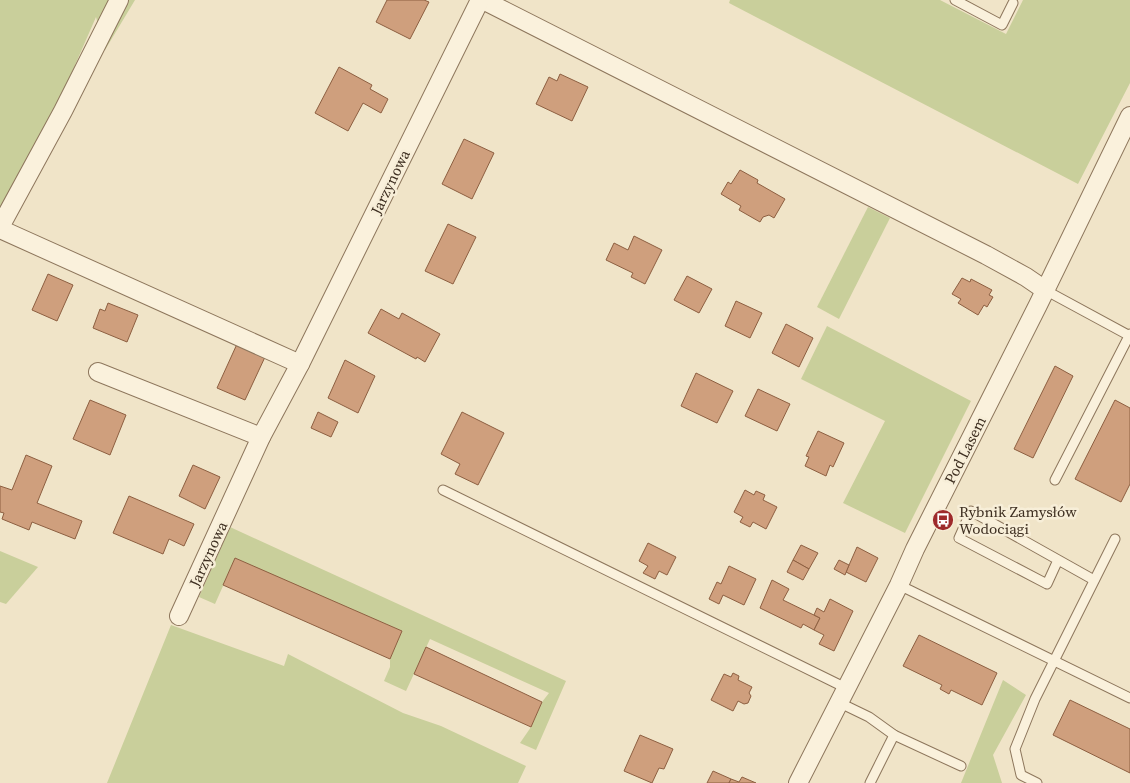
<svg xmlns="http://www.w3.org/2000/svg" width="1130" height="783" viewBox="0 0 1130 783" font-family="'Source Serif 4',serif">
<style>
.green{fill:#c9cf9b}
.building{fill:#cf9f7d;stroke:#8d5f41}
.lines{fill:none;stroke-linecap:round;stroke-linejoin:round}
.service-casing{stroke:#8d765c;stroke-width:11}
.minor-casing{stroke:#8d765c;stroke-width:20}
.service{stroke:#faf1dc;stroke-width:9}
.minor{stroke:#faf1dc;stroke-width:18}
.labels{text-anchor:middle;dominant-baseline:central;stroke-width:5;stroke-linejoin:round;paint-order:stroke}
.street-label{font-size:15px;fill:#3d2e20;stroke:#f7eed8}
.poi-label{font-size:15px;fill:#3d2e20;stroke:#f7eed8;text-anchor:start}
</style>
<rect width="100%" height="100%" fill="#f0e4c8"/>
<g class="green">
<path d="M0,0H135L105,50L96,17L55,111L0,209Z"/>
<path d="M730,0H940L1006,34L1023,0H1130V83L1078,184L729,3Z"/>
<path d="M868,207L890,218L839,319L817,307Z"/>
<path d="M827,326L971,401L905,533L843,503L885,421L801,379Z"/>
<path d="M230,527L566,681L536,750L520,743L531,727L542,702L549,693L430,639L406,691L384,681L390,667V659L402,631L235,559L215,604L199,597Z"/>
<path d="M0,551L38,567L6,604L0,602Z"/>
<path d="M171,625L284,666L288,654L403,713L441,726L526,766L518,783H107Z"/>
<path d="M1003,680L1026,695L993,755L1002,783H961Z"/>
</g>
<g class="building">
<path d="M387,0H424L429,2L410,39L376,22Z"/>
<path d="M339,67L372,85L370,89L388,99L381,113L363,103L348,131L315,113Z"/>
<path d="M560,74L588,87L572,121L536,104L549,77L557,81Z"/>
<path d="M464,139L494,153L472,199L442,184Z"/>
<path d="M740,170L758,180L757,183L785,199L774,218L769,215L763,217L760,222L739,210L741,206L721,194L728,182L731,184Z"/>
<path d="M448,224L476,237L453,284L425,271Z"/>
<path d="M634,236L662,250L645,284L631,277L633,273L606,260L614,243L628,250Z"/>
<path d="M48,274L73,285L57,321L32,310Z"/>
<path d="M687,276L712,289L699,313L674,300Z"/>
<path d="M962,278L970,282L971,279L992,290L989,295L993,297L987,307L984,305L978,315L958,303L961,299L952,294Z"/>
<path d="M736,301L762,313L750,338L725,326Z"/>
<path d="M108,303L138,315L127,342L93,328L100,309L105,311Z"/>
<path d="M381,309L399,319L402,313L440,334L425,362L417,357L416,359L368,333Z"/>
<path d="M786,324L813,338L799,367L772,353Z"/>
<path d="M237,344L265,357L245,400L217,388Z"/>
<path d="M345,360L375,376L358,413L328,398Z"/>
<path d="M1055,366L1073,376L1033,458L1014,449Z"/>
<path d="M696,373L733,391L717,423L681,406Z"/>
<path d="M758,389L790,404L777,431L745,416Z"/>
<path d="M90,400L126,415L110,455L73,439Z"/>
<path d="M1115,400L1130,408V484L1121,502L1075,479Z"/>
<path d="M318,412L338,422L331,437L311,428Z"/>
<path d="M462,412L504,433L478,485L455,474L460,464L441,454Z"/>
<path d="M818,431L844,443L833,467L830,465L826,476L805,466L809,457L806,456Z"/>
<path d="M26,455L52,466L37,503L82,521L75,539L32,522L29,530L2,519L4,513L0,512V486L12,490Z"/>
<path d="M193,465L220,477L205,509L179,496Z"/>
<path d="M745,490L754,495L756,491L765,495L763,500L777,507L766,529L753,522L750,527L740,522L743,517L734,512Z"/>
<path d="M129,496L194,524L184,546L169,539L163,554L113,533Z"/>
<path d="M648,543L676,557L667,575L659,571L655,579L643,573L648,566L639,561Z"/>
<path d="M801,545L818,553L809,569L793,560Z"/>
<path d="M857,547L878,558L866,582L846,572Z"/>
<path d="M235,558L402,631L390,659L223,585Z"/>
<path d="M793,560L809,569L803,580L787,572Z"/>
<path d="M839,560L849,565L845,575L834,569Z"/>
<path d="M729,566L756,579L744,605L723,595L719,604L709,599L717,582L721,584Z"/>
<path d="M772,580L789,589L783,600L820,618L814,630L803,624L801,628L760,608Z"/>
<path d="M830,599L853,611L834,651L819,644L824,635L814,630L820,618L814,615L817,608L824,612Z"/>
<path d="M919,635L997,673L982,705L951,690L949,694L940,689L942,685L903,666Z"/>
<path d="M426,647L542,702L531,727L414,674Z"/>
<path d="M733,673L739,676L738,680L752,687L749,693L751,696L748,703L744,704L738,701L733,711L711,700L724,674L731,677Z"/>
<path d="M1070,700L1130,729V773L1053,735Z"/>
<path d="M640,735L673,749L664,769L659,768L652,783L624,771Z"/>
<path d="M713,771L731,779L729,783H707Z"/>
<path d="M742,777L756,783H729L731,779L739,782Z"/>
</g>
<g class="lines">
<g class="service-casing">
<g id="service">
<path d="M955,0L1002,25L1013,3"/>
<path d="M1045,290L1130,336"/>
<path d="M1055,480L1130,334"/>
<path d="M443,490L846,688"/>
<path d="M1058,560L1047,584L959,538L971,511L1094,580"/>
<path d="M899,585L1130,698"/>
<path d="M838,702L869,717L894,735L961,766"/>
<path d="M870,783L894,735"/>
<path d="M1037,783L1021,775L1015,749L1035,699L1115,539"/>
</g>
</g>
<g class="minor-casing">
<g id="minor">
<path d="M483,0L986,255L1026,277L1045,290"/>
<path d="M0,227L63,111L119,0"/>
<path d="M0,229L300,364"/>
<path d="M98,372L261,437"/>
<path d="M179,616L261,437L300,364L480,0"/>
<path d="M798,783L899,585L915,549L1038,305L1130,116"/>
</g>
</g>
<use href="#service" class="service"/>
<use href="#minor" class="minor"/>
</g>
<defs>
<g id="bus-disc" transform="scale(1.125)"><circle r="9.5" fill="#9e2a2b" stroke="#f7eed8"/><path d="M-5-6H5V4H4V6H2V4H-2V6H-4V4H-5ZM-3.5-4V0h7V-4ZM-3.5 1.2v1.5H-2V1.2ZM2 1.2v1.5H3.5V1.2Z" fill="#fff"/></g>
</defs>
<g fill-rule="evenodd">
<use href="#bus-disc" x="943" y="520"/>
</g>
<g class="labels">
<g class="street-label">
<text transform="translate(390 182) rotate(-64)">Jarzynowa</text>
<text transform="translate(965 450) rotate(-63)">Pod Lasem</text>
<text transform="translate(208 554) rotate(-65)">Jarzynowa</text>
</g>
<g class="poi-label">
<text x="959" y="511">Rybnik Zamysłów<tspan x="959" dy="17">Wodociągi</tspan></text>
</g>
</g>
</svg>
